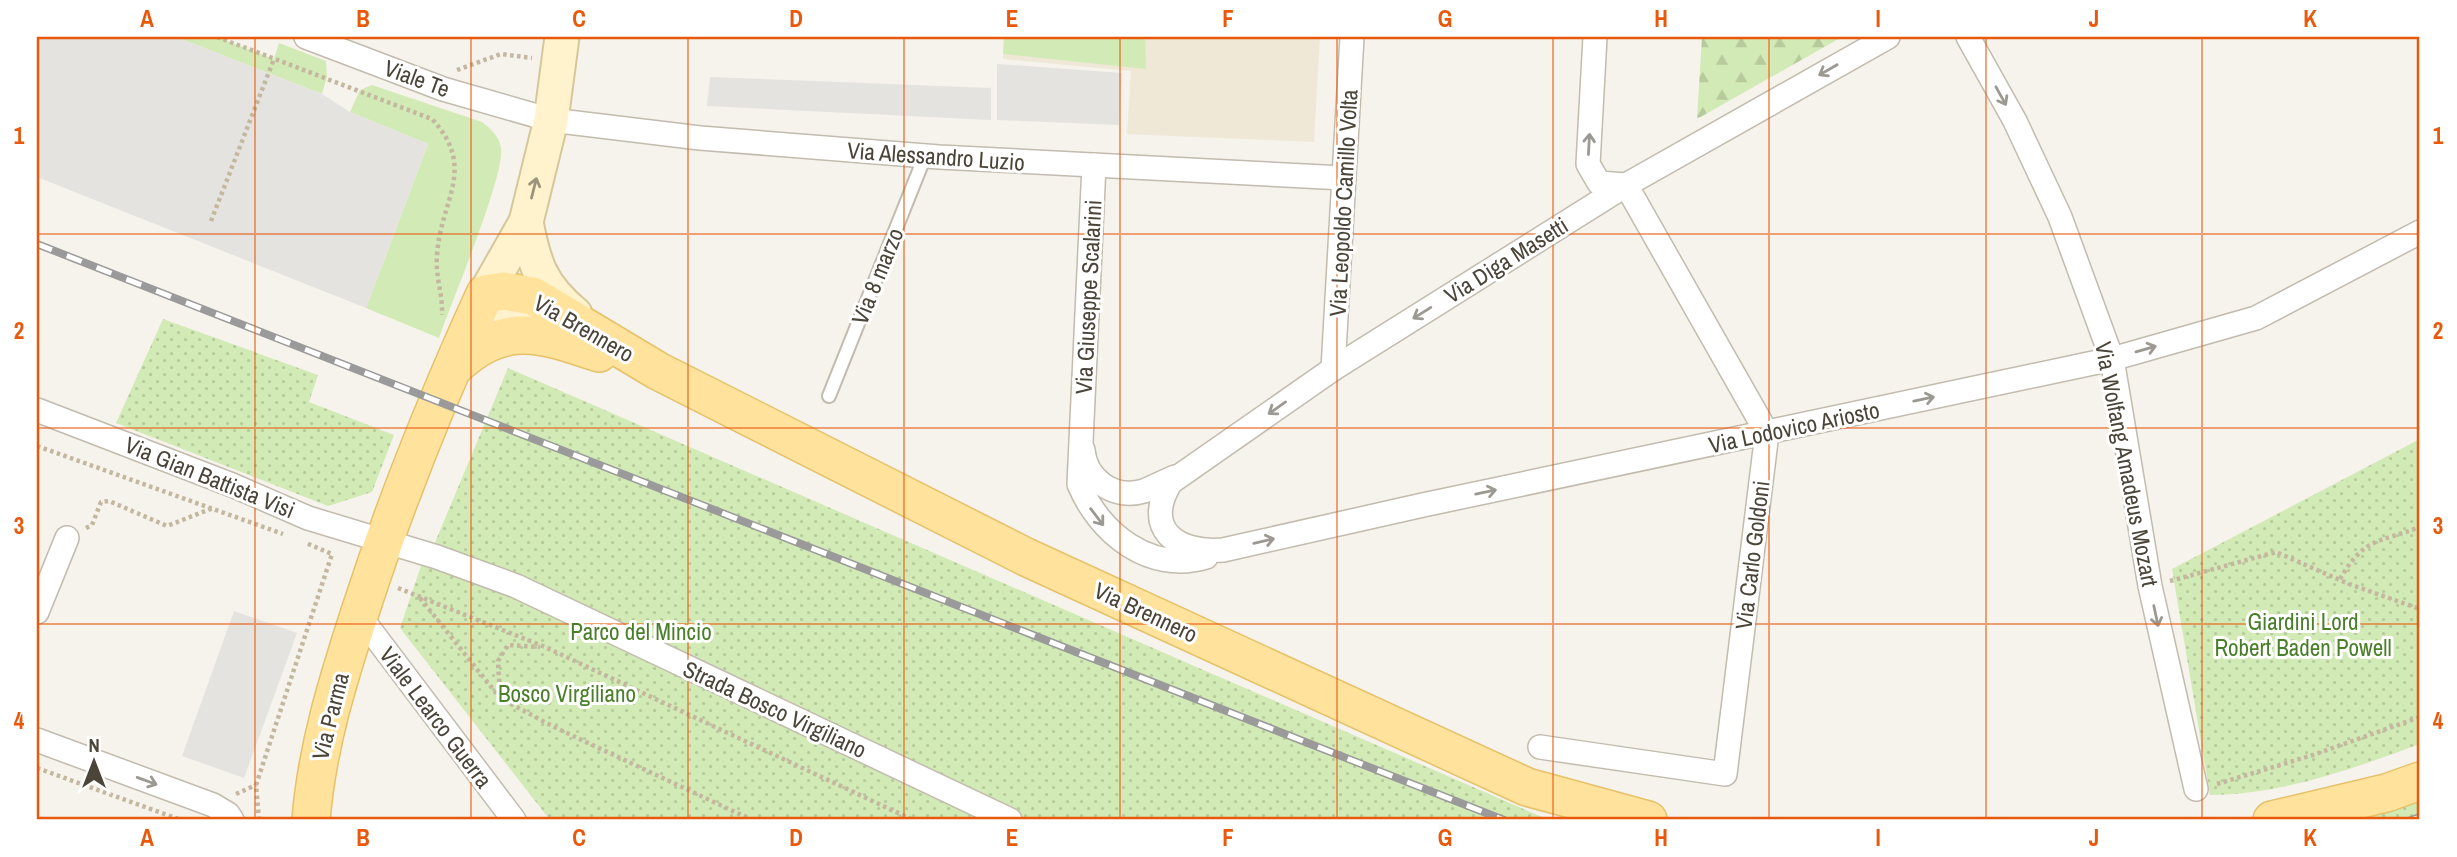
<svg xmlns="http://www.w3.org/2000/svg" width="2457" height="857" viewBox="0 0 2457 857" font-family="'Archivo Narrow',sans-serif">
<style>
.education{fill:#efe8d6}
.grass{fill:#d2eab5}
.forest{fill:url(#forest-firs)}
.park{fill:url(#park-dots)}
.parking{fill:#e5e3e0}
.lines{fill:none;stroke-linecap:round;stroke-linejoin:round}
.lane-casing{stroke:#c2bbae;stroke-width:16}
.street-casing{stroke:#c2bbae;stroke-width:26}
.secondary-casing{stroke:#d6c79b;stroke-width:37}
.primary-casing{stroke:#e6c16a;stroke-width:40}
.path{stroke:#c4b79f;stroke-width:4.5;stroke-dasharray:3.5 3.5;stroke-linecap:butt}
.lane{stroke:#fff;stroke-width:12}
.street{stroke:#fff;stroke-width:23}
.secondary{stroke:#fff3cd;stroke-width:33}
.primary{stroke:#ffe39c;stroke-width:37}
.rail-casing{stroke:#9a9a9a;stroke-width:8}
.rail{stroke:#fff;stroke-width:5;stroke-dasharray:16;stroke-linecap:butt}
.oneway{stroke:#9c9892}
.oneway2{stroke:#9c937c}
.grid{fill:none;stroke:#e8590c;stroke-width:2;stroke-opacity:0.55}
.labels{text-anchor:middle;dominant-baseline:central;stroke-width:6;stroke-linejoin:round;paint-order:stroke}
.street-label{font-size:23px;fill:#4b4439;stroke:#fff}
.park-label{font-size:23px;fill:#4a7f2a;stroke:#fff}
.neatline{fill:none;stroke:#e8590c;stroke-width:2.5}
.grid-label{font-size:23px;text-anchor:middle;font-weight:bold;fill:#e8590c}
</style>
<defs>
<pattern id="forest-firs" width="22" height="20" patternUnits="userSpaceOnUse" patternTransform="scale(1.75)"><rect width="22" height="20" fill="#d2eab5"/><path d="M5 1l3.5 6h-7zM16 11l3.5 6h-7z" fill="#b6ca9c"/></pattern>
<pattern id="park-dots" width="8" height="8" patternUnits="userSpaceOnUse" patternTransform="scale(1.75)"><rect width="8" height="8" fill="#d2eab5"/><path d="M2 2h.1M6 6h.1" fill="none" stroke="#b6ca9c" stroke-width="1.8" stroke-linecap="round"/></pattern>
</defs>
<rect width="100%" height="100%" fill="#f6f3ec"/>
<path class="education" d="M1004,37H1320L1314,142L1127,134L1131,71L1003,59Z"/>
<g class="grass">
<path d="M176,37H217L274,59L279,43L326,61L327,77L322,94Z"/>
<path d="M1004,37H1145L1146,69L1003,54Z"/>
<path d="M372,85L482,122C491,129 499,136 501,148C505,176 451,303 439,338L366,308L428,144L350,112L360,90Z"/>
</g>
<path class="forest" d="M1702,37H1842L1697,119Z"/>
<g class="park">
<path d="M163,319L318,375L309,402L394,435L372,492L328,506L116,423Z"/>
<path d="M508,368L1549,820H550L400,628L422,563L426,564Z"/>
<path d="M2420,439V744C2352,769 2284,794 2210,795L2172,569Z"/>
<path d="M2420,794V820H2356H2358Z"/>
</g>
<g class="parking">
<path d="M37,37H176L322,94L350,112L428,144L366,308L37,177Z"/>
<path d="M997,64L1122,73L1119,125L997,120Z"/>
<path d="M710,77L991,88V120L707,106Z"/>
<path d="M234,611L297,633L244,778L182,756Z"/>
</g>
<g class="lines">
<g class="lane-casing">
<path id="lane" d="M829,396L925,156"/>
</g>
<g class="street-casing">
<g id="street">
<path d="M306,37L443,89L551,120L700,138L939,157L1344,178"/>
<path d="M1595,37L1588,164L1599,183L1626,185"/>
<path d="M1888,37L1626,185L1333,369L1171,482C1142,529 1177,554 1223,550L1423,505L2112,359L2256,318L2420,232"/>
<path d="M1968,37L2015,121L2060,217L2112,359L2150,586L2196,789"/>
<path d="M1094,165L1079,484C1099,533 1150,574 1206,557"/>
<path d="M1333,369L1352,37"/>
<path d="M37,410L232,485L308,518L437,557L516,586L1010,820"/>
<path d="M1083,450C1086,480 1114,500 1144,491C1154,487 1165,481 1175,477"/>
<path d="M37,612L67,538"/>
<path d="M359,615L514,820"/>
<path d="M37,740L213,805L228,814L232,820"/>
<path d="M1540,747L1725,774L1767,433L1626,185"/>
</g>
</g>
<g class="secondary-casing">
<g id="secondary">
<path d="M526,222C534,264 541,286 575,314"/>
<path d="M485,294L526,222L551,120L562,37"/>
<path d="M485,294L514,322L532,333"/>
</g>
</g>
<g class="primary-casing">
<g id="primary">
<path d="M453,368C504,320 539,333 599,353"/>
<path d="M311,820C317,746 338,680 361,609C396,501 438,397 485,294L503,291L533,296L658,371L1026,557L1527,787L1648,820"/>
<path d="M2272,820L2386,793L2420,781"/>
</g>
</g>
<g class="path">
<path d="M217,37L432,119C478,169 440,200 437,256C435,275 443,295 442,315"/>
<path d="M457,70L501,54L532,58"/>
<path d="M211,221L274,59"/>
<path d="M37,446L283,534"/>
<path d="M86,528L92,525L101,502L109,501L167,526L213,508"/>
<path d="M2340,579C2365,536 2379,543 2420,527"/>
<path d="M2170,581L2276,552L2349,584L2420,609"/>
<path d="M398,588L545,647L913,820"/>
<path d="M420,598L500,698L552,726L752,820"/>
<path d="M500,696L498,661L508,645L540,647"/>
<path d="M37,768L181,820"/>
<path d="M2217,784L2313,755L2420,717"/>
<path d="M236,794L256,785"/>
<path d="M259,820L256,785L332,554L306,543"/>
</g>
<use href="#lane" class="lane"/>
<use href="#street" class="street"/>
<use href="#secondary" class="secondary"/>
<use href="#primary" class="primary"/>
<g class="rail-casing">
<g id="rail">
<path d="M37,244L1504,820"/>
<path d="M2411,820L2420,817"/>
</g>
</g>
<use href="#rail" class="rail"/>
</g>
<defs><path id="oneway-shaft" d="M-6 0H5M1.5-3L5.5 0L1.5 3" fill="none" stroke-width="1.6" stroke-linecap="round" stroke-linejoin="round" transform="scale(1.75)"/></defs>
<g class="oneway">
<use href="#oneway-shaft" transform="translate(1828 70) rotate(150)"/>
<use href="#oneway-shaft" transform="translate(2001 96) rotate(61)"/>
<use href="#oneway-shaft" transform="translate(1589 144) rotate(-87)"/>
<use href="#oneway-shaft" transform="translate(1422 313) rotate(148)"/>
<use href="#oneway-shaft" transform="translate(2146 349) rotate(-16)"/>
<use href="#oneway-shaft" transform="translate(1924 399) rotate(-12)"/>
<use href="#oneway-shaft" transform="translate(1277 408) rotate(145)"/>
<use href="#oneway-shaft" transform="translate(1486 492) rotate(-12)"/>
<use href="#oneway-shaft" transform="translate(1097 517) rotate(53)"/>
<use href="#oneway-shaft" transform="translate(1264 541) rotate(-13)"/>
<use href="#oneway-shaft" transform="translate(2156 616) rotate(78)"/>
<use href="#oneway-shaft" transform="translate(147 781) rotate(20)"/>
</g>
<use class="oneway2" href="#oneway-shaft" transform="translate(534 188) rotate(-76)"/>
<path class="grid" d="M255,37V820M471,37V820M688,37V820M904,37V820M1120,37V820M1337,37V820M1553,37V820M1769,37V820M1986,37V820M2202,37V820M37,234H2420M37,428H2420M37,624H2420"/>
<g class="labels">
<g class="street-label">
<text transform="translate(417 78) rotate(20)">Viale Te</text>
<text transform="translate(936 156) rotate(4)">Via Alessandro Luzio</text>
<text transform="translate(1343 203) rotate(-87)">Via Leopoldo Camillo Volta</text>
<text transform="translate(1506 260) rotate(-32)">Via Diga Masetti</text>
<text transform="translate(877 276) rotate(-68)">Via 8 marzo</text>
<text transform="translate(1088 297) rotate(-87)">Via Giuseppe Scalarini</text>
<text transform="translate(584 328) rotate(30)">Via Brennero</text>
<text transform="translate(1794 427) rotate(-12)">Via Lodovico Ariosto</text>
<text transform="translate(2127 464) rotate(79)">Via Wolfang Amadeus Mozart</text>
<text transform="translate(210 477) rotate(22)">Via Gian Battista Visi</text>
<text transform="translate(1752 555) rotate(-83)">Via Carlo Goldoni</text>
<text transform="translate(1146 612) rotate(25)">Via Brennero</text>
<text transform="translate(775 709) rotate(25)">Strada Bosco Virgiliano</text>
<text transform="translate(330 716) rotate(-76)">Via Parma</text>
<text transform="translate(436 717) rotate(53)">Viale Learco Guerra</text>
</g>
<g class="park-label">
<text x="2303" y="621">Giardini Lord<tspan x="2303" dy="26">Robert Baden Powell</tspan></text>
<text x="641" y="631">Parco del Mincio</text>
<text x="567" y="693">Bosco Virgiliano</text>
</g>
</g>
<rect width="2457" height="857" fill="none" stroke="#ffffff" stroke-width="77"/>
<g transform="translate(94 762)" stroke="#ffffff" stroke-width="5" paint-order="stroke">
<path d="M0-5L12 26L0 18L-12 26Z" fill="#4b4439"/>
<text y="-10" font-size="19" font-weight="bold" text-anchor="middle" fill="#4b4439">N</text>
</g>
<rect x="38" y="38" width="2380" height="780" class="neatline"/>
<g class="grid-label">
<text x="147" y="27">A</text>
<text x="363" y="27">B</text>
<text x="579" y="27">C</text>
<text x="796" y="27">D</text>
<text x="1012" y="27">E</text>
<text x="1228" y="27">F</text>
<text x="1445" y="27">G</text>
<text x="1661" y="27">H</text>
<text x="1878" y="27">I</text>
<text x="2094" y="27">J</text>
<text x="2310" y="27">K</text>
<text x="19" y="144">1</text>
<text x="2438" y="144">1</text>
<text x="19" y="339">2</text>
<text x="2438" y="339">2</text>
<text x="19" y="534">3</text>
<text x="2438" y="534">3</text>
<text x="19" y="729">4</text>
<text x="2438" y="729">4</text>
<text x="147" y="846">A</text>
<text x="363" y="846">B</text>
<text x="579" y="846">C</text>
<text x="796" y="846">D</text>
<text x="1012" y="846">E</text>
<text x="1228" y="846">F</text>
<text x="1445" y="846">G</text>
<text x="1661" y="846">H</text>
<text x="1878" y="846">I</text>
<text x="2094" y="846">J</text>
<text x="2310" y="846">K</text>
</g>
</svg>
